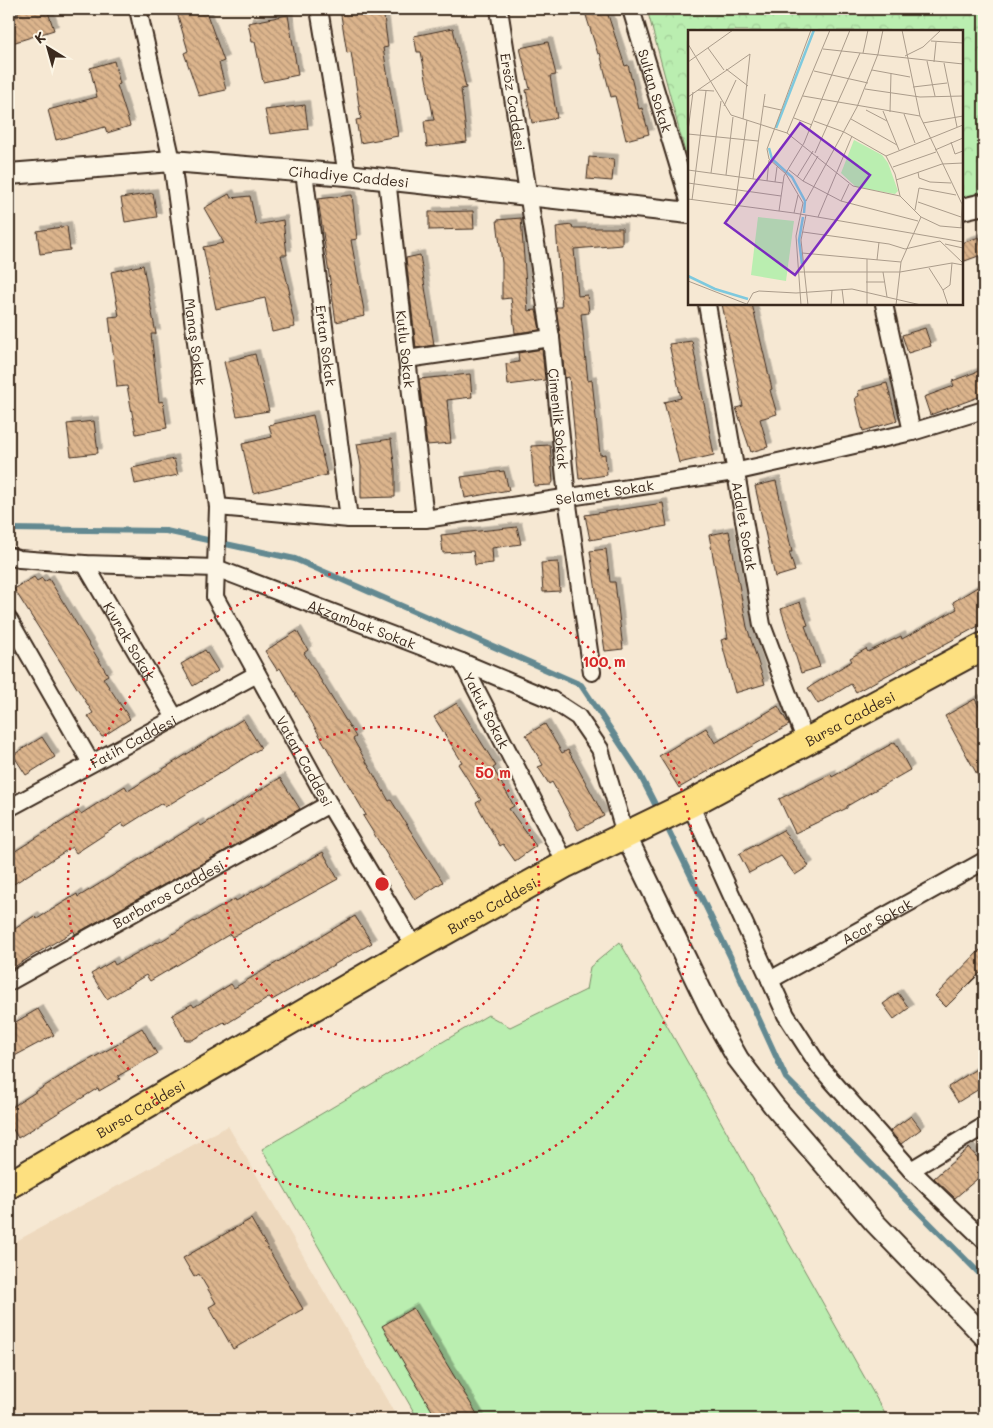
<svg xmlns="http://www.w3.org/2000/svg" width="993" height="1428" viewBox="0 0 993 1428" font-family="Mali,sans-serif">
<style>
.built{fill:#eed9be}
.green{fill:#baeeb0;stroke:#7a8c67}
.park{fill:url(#park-crowns);stroke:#7a8c67}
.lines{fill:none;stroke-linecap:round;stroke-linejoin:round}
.stream{stroke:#638991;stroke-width:6}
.building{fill:url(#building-back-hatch);stroke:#3b2a1e;filter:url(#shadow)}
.minor-casing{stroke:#3b2a1e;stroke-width:20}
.tertiary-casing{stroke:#3b2a1e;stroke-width:24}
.primary-casing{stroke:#3b2a1e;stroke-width:30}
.minor{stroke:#fcf5e5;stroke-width:16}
.tertiary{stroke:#fcf5e5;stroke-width:20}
.primary{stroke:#fde080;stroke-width:26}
.ring{fill:none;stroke:#d62828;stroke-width:2.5;stroke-dasharray:2.5 5}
.labels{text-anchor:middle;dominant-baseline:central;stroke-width:4;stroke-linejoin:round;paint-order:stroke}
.street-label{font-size:14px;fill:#3b2a1e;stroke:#fcf5e5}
.inset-river{fill:none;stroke:#7ec9de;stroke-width:2.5}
.inset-road{fill:none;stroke:#ab9c8b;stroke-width:1}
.view{fill:#7b2cbf;fill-opacity:0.15;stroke:#7b2cbf;stroke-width:2.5}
.inset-edge{fill:none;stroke:#3b2a1e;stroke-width:2.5}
.centre{fill:#d62828;stroke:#fcf5e5;stroke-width:2.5}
.ring-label{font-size:15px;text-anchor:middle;font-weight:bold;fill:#d62828;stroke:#fcf5e5;stroke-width:4;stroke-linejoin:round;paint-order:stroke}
</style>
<defs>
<pattern id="park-crowns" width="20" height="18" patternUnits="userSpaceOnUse" patternTransform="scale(1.25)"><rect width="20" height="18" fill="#baeeb0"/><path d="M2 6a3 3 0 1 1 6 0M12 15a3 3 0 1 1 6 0" fill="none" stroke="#a1cc97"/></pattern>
<pattern id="building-back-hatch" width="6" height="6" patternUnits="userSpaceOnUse" patternTransform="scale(1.25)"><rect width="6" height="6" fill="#dcb58d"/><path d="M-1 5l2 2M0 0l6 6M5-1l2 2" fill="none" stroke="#b49373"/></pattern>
<filter id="shadow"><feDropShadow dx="4.5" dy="-4.5" stdDeviation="0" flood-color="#0004"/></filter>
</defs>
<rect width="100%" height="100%" fill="#f6e8d3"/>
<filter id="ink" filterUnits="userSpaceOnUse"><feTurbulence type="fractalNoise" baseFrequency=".02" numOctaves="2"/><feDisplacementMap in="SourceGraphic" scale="10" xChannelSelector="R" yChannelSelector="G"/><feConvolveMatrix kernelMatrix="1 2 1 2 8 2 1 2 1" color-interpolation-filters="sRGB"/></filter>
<g filter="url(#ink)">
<path class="built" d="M228,1126L398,1419H9V1245Z"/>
<path class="green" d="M620,942L888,1419H418L262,1149L488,1015L510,1027L586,990L590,967Z"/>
<path class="park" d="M647,9H984V191L962,198V31H689V155L685,152Z"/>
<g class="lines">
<g class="stream">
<path d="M9,529L166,531L295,559L581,685L637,769L659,812"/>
<path d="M665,823L730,956L786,1078L981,1275"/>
</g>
</g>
<g class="building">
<path d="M17,9H47L54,30L9,44V17L19,16Z"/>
<path d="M176,9H205L224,61L219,63L226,90L199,96L184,53L188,51Z"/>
<path d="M340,9H383L388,47L383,48L398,136L360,143L356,120L361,119L351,52L347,53Z"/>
<path d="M584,9H606L625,66L628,65L639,109L642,108L649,134L626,140L615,96L611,97L600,53L598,54Z"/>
<path d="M288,15L298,75L263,82L255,42H252L248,23Z"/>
<path d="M453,28L466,88L461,89L467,142L427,147L424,121L434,120L421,52H417L414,36Z"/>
<path d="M548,42L556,75L550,76L557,118L532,123L526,90L530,89L520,48Z"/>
<path d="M114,61L120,84L117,85L130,126L107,133L105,127L56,140L48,110L97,97L90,68Z"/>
<path d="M305,105L308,129L270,134L265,110Z"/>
<path d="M589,157L614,159L612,181L587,179Z"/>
<path d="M153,193L157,217L125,222L121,198Z"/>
<path d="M229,194L231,198L250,196L256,225L283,220L287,255H281L290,294H288L295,327L272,332L265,298L216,309L203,247L224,243L204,208Z"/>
<path d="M352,195L357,239L351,240L365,316L336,322L318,199Z"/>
<path d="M473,211L474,229L429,230V212Z"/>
<path d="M521,218L528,311L536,310L540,330L515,333L511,298L502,299V263L497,220Z"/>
<path d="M572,225L573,228H622V245L574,249L578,296L587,295L589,313L581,314L588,381L592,380L600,455L605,454L607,475L579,479L569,377L565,378L556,307H562L556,227Z"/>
<path d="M67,226L70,250L40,254L37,231Z"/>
<path d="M979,237L984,254L962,262V243Z"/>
<path d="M420,255L434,345L416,348L406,258Z"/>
<path d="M143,265L156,334H151L159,402L163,401L167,428L136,434L127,386L117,387L109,317L119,316L111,272Z"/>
<path d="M722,304H752L772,389L770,390L777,414L760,419L768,447L751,452L736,408L743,406Z"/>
<path d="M925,328L931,346L908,353L902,335Z"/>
<path d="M692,341L714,455L679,463L664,402L681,398L669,344Z"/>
<path d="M542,349L545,380L508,385L506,364L519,362L518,353Z"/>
<path d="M255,354L269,411L237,416L224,362Z"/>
<path d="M984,369V395L930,415L924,397L954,386L952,381Z"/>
<path d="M470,374L472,397L447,400L451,443L427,445L419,379Z"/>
<path d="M887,383L897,421L863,431L855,398L859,396L858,391Z"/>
<path d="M313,415L327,475L253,493L242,444L272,437L269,425Z"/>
<path d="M94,421L98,453L71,456L67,424Z"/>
<path d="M391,439L395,470V497L361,498V466L357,444Z"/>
<path d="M550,445L553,482L551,485L534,486L531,446Z"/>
<path d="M174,459L178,475L135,484L132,468Z"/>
<path d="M504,471L509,490L465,498L461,477Z"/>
<path d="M776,481L792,552H789L795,571L775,577L755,486Z"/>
<path d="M663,503L667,526L590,540L585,515Z"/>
<path d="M517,527L521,544L492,548L493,563L475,565L473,551L443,553L441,535Z"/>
<path d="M729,531L747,627L765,684L735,693L721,640L728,638L709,535Z"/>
<path d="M606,549L610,582H615L623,649L605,651L590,551Z"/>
<path d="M558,562L560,591L543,592L541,563Z"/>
<path d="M34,577L37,581L42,578L44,582L49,579L108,675L103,678L130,719L102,737L88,716L93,713L14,589Z"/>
<path d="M984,583V623L856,692L851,684L818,704L808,688L852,661L850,658L866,649L868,652L901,636L902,639L957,609L953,602Z"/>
<path d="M800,602L808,625L805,626L820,667L801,673L781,609Z"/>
<path d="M297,631L308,650L304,653L356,737L353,739L389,801L391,800L443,882L415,900L363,816L366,815L280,668L277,670L265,651Z"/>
<path d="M205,650L218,671L193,686L181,664Z"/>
<path d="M975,699L984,716V787L945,716Z"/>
<path d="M457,703L496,766L493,768L514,806L509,809L536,846L515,861L503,844L500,846L476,803L481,800L458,764L462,762L434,717Z"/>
<path d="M778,706L789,725L679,788L659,756L706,728L715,743Z"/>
<path d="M243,719L261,748L165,807L162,803L124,827L122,823L76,853L72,847L9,887V855L79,811L81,814L125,786L128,791Z"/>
<path d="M545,724L562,753L568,750L604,816L578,830L552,782L549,784L538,767L543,765L526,735Z"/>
<path d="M42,737L55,757L26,775L13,755Z"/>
<path d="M895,742L910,770L847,806V808L795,833L779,799L831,774L832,777Z"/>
<path d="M280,778L300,809L75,934L74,931L9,970V933L34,916L37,919L77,894L78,897L199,823L201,826Z"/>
<path d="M783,830L809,866L795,875L781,856L749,873L739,854Z"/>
<path d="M323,852L338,879L232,937L230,934L150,981L146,975L107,999L91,974L113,961L115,965L157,942L158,943L194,921L195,922L235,899L236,901Z"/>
<path d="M355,916L372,943L272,1000L270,997L226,1024L224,1022L192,1040H185L172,1015L192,1004L194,1007L231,984L234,988Z"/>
<path d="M984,946V969L946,1007L935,996Z"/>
<path d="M898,993L909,1008L894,1019L883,1004Z"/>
<path d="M38,1009L54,1035L9,1059V1026Z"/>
<path d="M142,1028L157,1054L118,1076L120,1079L99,1091L98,1088L18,1138L9,1123V1109L67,1072L124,1041L123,1039Z"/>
<path d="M984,1064V1086L958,1102L948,1087Z"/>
<path d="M911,1116L921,1129L901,1144L890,1131Z"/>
<path d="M969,1148L984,1165V1173L955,1198L934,1178Z"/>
<path d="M251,1219L303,1309L233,1349L209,1307L216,1303L199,1274L194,1277L183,1258Z"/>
<path d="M413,1308L480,1419H437L382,1326Z"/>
</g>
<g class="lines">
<g class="minor-casing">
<g id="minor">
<path id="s1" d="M138,9L172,161L218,507L215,597L329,804L415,948"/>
<path d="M319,9L347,175"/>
<path id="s2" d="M499,9L551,338L567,498L592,672"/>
<path id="s3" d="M631,9L689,201"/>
<path id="s4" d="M304,172L349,519"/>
<path id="s5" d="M387,179L425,519"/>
<path id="s6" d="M707,304L762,625L806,742"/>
<path d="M884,304L912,432"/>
<path d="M407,359L551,338"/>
<path id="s7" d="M218,507L349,519H425L734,472L912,432L984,410"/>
<path id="s8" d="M9,556L19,559L85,564L216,568L462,662L552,700L578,717L600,749L625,834"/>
<path id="s9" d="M85,564L175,718"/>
<path d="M9,620L91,763"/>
<path id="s10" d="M462,662L566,864"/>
<path d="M690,804L786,1015L819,1066L911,1170L984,1240"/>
<path id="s11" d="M9,808L257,674"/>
<path id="s12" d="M770,980L984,861"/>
<path id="s13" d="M9,982L329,804"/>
<path d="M911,1170L984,1126"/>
</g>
</g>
<g class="tertiary-casing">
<g id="tertiary">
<path id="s14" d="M9,174L172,161L347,175L689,213"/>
<path d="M962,209L984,204"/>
<path d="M625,834L712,1013L738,1059L774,1106L875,1223L984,1336"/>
</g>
</g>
<g class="primary-casing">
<g id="primary">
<path id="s15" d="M9,1185L415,948L566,864L690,804L984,646"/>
</g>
</g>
<use href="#minor" class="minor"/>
<use href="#tertiary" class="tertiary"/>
<use href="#primary" class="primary"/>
</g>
</g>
<g class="ring">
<circle cx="382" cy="884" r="157"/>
<circle cx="382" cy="884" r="314"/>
</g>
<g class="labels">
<g class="street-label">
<text stroke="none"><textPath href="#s3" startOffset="85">Sultan Sokak</textPath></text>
<text stroke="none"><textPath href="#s2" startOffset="94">Ersöz Caddesi</textPath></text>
<text stroke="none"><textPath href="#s14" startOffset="341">Cihadiye Caddesi</textPath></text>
<text stroke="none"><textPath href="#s1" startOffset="338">Manaş Sokak</textPath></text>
<text stroke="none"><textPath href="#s4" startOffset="175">Ertan Sokak</textPath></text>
<text stroke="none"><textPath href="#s5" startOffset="171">Kutlu Sokak</textPath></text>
<text stroke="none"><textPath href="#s2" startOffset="414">Çimenlik Sokak</textPath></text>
<text stroke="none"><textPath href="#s7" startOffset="389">Selamet Sokak</textPath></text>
<text stroke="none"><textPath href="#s6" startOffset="225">Adalet Sokak</textPath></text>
<text stroke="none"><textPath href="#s8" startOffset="364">Akzambak Sokak</textPath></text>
<text stroke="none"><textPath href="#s9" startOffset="89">Kıvrak Sokak</textPath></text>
<text stroke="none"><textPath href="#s10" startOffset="54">Yakut Sokak</textPath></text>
<text stroke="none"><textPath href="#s15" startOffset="962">Bursa Caddesi</textPath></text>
<text stroke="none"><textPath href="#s11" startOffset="141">Fatih Caddesi</textPath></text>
<text stroke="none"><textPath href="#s1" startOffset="782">Vatan Caddesi</textPath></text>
<text stroke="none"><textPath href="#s13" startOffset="182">Barbaros Caddesi</textPath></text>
<text stroke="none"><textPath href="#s15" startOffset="558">Bursa Caddesi</textPath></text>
<text stroke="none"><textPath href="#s12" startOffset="122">Acar Sokak</textPath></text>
<text stroke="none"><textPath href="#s15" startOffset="152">Bursa Caddesi</textPath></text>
</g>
</g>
<g transform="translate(688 30)">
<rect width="275" height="275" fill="#f6e8d3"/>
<path d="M70,187L106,191L98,251L63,245Z" fill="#baeeb0"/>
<path d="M166,110L194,125L200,133L210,161L207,164L168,157L153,143Z" fill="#baeeb0"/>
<path class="inset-river" d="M88,98L126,0M81,118L84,129L104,147L117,171L116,183M114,234L111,210L115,187M0,246L27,259L60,269"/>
<path class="inset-road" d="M214,0L232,86L274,174L273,198M243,11L275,13M0,14L43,85L99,103L165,156L212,166L233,187L252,196L275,198M20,18L36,40M135,19L275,34M175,23L180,0M217,26L235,17L253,0M239,31L247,66M0,32L45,0M246,32L248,12M256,33L269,97M38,39L60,56M184,40L222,47M126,41L180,53M225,57L259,53M177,59L232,67L275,66M10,60L26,61M115,66L232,86M0,67L62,24L55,89M36,76L48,50M75,76L93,80M178,80L199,91M195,81L211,120M202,82L203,43M216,84L227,113M106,88L124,95M163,89L209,115M126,91L156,102L198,126L207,144L212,166M235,93L275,86M0,101L5,62M99,103L142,0M0,104L70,111M263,112L267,124L275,121M247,120L275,108M127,123L172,23M198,126L275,95M205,137L248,122M0,140L95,153M101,140L115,151L153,171L230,191M230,142L231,148L242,152L263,153M23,143L33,71M38,145L45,87M109,147L125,121M65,149L77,64M208,150L254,134L275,133M79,151L81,130M115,151L130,126M87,152L89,137M0,153L93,166M0,169L106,183L275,212M4,170L18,61M118,171L169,77L190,24L195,0M153,171L161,154M230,172L273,187M47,176L59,90M227,180L231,158L268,165M91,181L96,146L116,113L162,0M106,183L110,165M118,185L113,210L120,275M130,187L164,106M115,202L201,214L217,219L252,211L275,233M257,214L275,218M114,223L213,232M179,229V275M189,230L191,212M241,238L255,260L260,275M111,242H212L264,233L275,235M195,242L199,267M0,251L61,275M178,252H196M154,259L156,275M255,260L262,255L264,233M59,274L65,263L71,261L108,263L164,259L233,275M113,275L108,206L115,173L98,144L81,129L79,119L123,0M143,275L144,260M208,275L213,232L233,187"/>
<path class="view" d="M112,93L182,145L107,245L37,193Z"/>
<rect width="275" height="275" class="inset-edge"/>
</g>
<circle cx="382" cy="884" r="8" class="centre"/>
<g class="ring-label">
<text x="604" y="667">100 m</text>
<text x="493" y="778">50 m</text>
</g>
<rect width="993" height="1428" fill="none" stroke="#fcf5e5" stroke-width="30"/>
<rect x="15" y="15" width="963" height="1398" fill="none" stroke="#3b2a1e" stroke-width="2" filter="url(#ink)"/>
<g transform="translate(48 48) rotate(323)" stroke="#fcf5e5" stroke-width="4" paint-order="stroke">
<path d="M0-4L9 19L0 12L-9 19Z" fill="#3b2a1e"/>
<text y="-8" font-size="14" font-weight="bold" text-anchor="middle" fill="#3b2a1e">K</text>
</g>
</svg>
